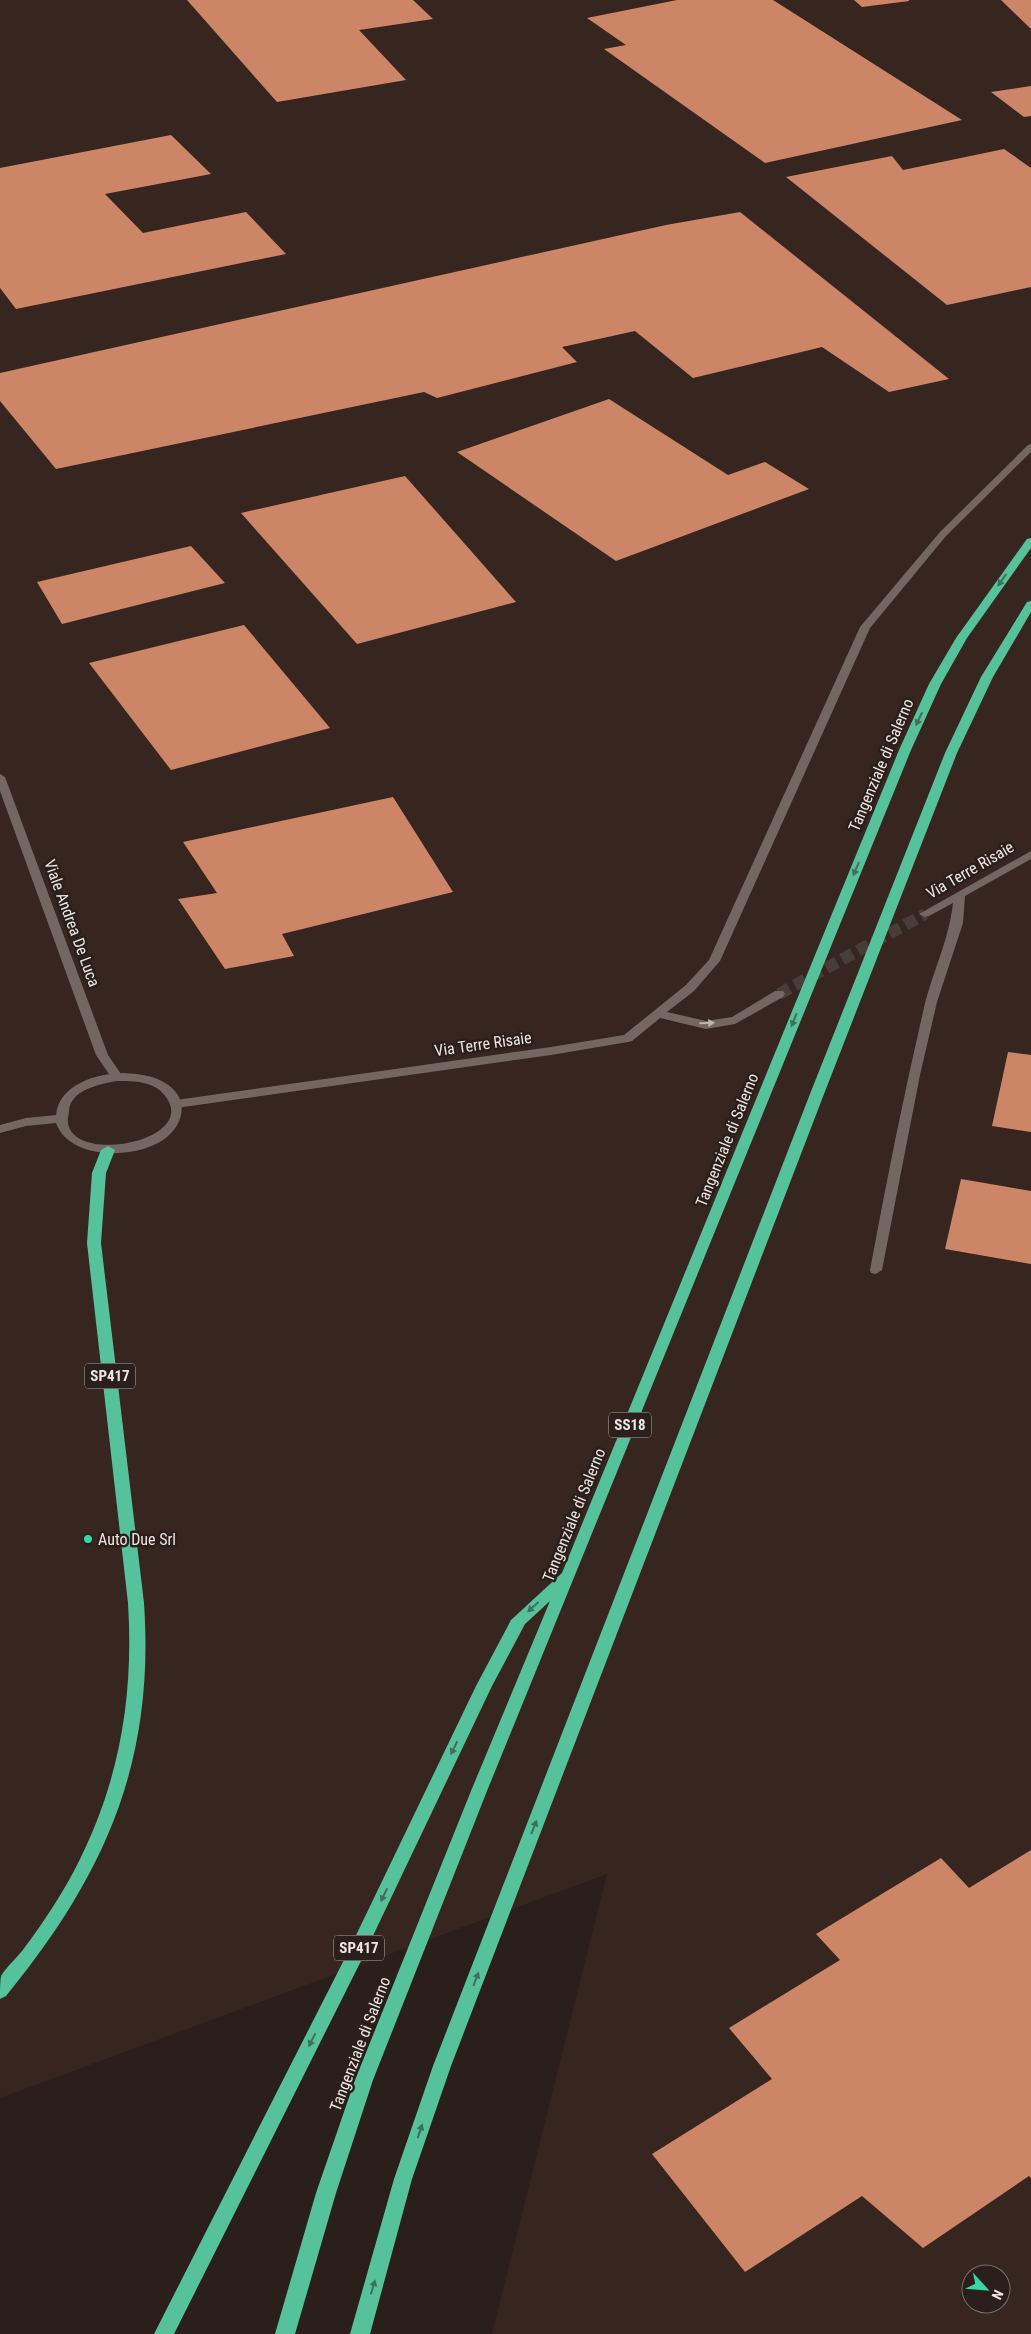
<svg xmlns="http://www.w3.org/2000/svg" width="1031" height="2334" viewBox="0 0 1031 2334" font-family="'Roboto Condensed',sans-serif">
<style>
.built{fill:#37261f;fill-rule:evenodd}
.building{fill:#cd8568}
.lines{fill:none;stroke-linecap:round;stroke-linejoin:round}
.minor-tunnel{stroke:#483d38;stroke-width:12;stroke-dasharray:12 6;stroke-linecap:butt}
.minor{fill:#746661;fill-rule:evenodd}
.tertiary{fill:#746661;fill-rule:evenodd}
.trunk{fill:#56c29c;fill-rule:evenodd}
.oneway{fill:#40705b}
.oneway2{fill:#beb3b0}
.poi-dot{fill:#3bd4a4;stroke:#2a1f1a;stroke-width:2}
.labels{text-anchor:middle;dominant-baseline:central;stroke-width:5;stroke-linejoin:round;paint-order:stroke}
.shield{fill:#2a1f1a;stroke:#b4aba7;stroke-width:1}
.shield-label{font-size:15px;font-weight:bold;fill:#efe7e4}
.street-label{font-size:16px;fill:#efe7e4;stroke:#2a1f1a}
.poi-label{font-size:16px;fill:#efe7e4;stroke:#2a1f1a;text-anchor:start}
</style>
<rect width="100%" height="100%" fill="#2a1f1a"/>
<path class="built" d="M0,0H1031V2334H492L607,1874L0,2098ZM971,2274H1001V2304H971Z"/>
<g class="building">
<path d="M187,0H413L433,19L359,30L406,80L277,102Z"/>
<path d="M677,0H773L962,120L765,163L604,49L626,45L587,18Z"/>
<path d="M854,0H909V1L862,7Z"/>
<path d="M1001,0H1031V29Z"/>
<path d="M1031,86V116L1024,117L991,92Z"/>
<path d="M171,135L211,174L105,194L143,233L246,212L286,254L16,309L0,288V168Z"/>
<path d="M1004,149L1031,168V287L947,305L786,177L892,156L903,170Z"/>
<path d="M740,212L949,379L889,392L822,347L693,378L635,331L562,347L577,362L437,398L424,392L56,469L0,401V373L666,225Z"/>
<path d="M609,399L728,475L765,462L809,489L616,561L457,452Z"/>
<path d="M405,476L516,602L357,644L241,513Z"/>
<path d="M191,546L225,583L62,624L37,582Z"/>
<path d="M244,625L330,728L171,770L89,663Z"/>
<path d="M393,797L453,892L282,934L294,956L225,969L178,899L217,893L183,842Z"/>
<path d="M1008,1052L1031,1055V1132L992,1126Z"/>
<path d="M961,1179L1031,1191V1264L945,1249Z"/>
<path d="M1031,1850V2178L1029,2176L923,2248L862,2196L745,2272L652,2154L772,2079L729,2028L840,1960L816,1934L941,1858L969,1888Z"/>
</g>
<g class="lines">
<path class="minor-tunnel" d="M779,994L925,914"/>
<g class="minor">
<path d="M1031,444V452L946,536L870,628L720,961L694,991L667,1012L706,1021L732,1017L775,991H783L785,994L783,997L735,1024L706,1029L660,1018L632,1041L628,1042L551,1055L176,1108L172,1107L170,1104L176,1100L551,1047L624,1035L686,985L709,960L860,627L940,532L1028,445Z"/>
<path d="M0,774L5,777L108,1055L123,1077L121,1080H113L96,1055L0,791Z"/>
<path d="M1031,851V859L965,896L963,923L937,1002L920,1075L882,1270L876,1274L871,1273L870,1270C886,1184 903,1098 923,1012C931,975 949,941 953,903L929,916L925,917L919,914Z"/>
</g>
<path class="tertiary" d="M124,1073C138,1074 153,1075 165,1083C188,1096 186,1121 167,1137C140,1160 69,1161 56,1123L26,1126L0,1133V1125L26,1118L56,1115C59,1084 98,1073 124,1073ZM117,1081C134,1081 155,1081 166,1097C198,1141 74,1165 68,1123C67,1119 69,1115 69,1111C70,1090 100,1084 117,1081Z"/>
<g class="trunk">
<path d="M1031,538V548L967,638L941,684L911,750L487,1791L373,2080L336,2193L295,2334H275L316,2193L355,2080L471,1791L550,1601L525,1624L492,1686L360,1963L174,2334H154L347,1954L476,1686L511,1620L562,1573L899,750L929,684L956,638L1027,539Z"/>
<path d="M1031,601V612L993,677L957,753L824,1094L451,2066L412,2179L370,2334H350L394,2179L433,2066L810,1094L945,753L981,677L1027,602Z"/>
<path d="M108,1146L115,1150L106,1173L101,1243L144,1603C155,1762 105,1875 6,1996L0,1999C0,1992 0,1982 1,1976C7,1966 18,1957 25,1947C43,1923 60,1897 74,1871C119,1785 134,1699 128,1603L87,1243L92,1173L101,1150Z"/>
</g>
</g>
<defs><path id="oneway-solid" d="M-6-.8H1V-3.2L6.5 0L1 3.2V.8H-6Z" transform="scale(1.25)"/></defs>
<g class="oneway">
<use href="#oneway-solid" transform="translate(1002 580) rotate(125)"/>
<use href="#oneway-solid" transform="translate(919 719) rotate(115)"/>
<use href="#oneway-solid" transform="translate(856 869) rotate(113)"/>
<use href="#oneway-solid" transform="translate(794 1020) rotate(112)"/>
<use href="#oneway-solid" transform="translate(533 1607) rotate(138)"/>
<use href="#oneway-solid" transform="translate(454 1748) rotate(116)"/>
<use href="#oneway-solid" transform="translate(534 1827) rotate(-69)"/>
<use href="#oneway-solid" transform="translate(384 1895) rotate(115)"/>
<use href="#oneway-solid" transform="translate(476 1979) rotate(-69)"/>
<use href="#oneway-solid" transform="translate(312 2040) rotate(117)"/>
<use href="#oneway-solid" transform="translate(420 2131) rotate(-71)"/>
<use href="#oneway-solid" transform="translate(373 2287) rotate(-74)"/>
</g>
<use class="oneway2" href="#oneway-solid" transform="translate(707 1023) rotate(-1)"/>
<circle class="poi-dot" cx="88" cy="1539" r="5"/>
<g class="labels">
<g class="shield">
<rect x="85" y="1363.5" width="50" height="25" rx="4"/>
<rect x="609" y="1412.5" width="42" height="25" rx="4"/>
<rect x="334" y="1935.5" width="50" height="25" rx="4"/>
</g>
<g class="shield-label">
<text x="110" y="1376">SP417</text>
<text x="630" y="1425">SS18</text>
<text x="359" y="1948">SP417</text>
</g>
<g class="street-label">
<text transform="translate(881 765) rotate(-67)">Tangenziale di Salerno</text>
<text transform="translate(970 870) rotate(-30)">Via Terre Risaie</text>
<text transform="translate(72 923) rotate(70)">Viale Andrea De Luca</text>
<text transform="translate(483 1044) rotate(-8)">Via Terre Risaie</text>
<text transform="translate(727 1140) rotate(-68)">Tangenziale di Salerno</text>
<text transform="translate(574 1515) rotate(-68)">Tangenziale di Salerno</text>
<text transform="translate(360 2044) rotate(-69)">Tangenziale di Salerno</text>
</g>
<g class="poi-label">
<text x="98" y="1539">Auto Due Srl</text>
</g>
</g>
<g transform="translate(986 2289) rotate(116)"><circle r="24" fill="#2a1f1a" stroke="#796f6b"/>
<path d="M0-4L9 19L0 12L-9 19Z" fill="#3bd4a4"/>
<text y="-8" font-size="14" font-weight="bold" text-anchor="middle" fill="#efe7e4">N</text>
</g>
</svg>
